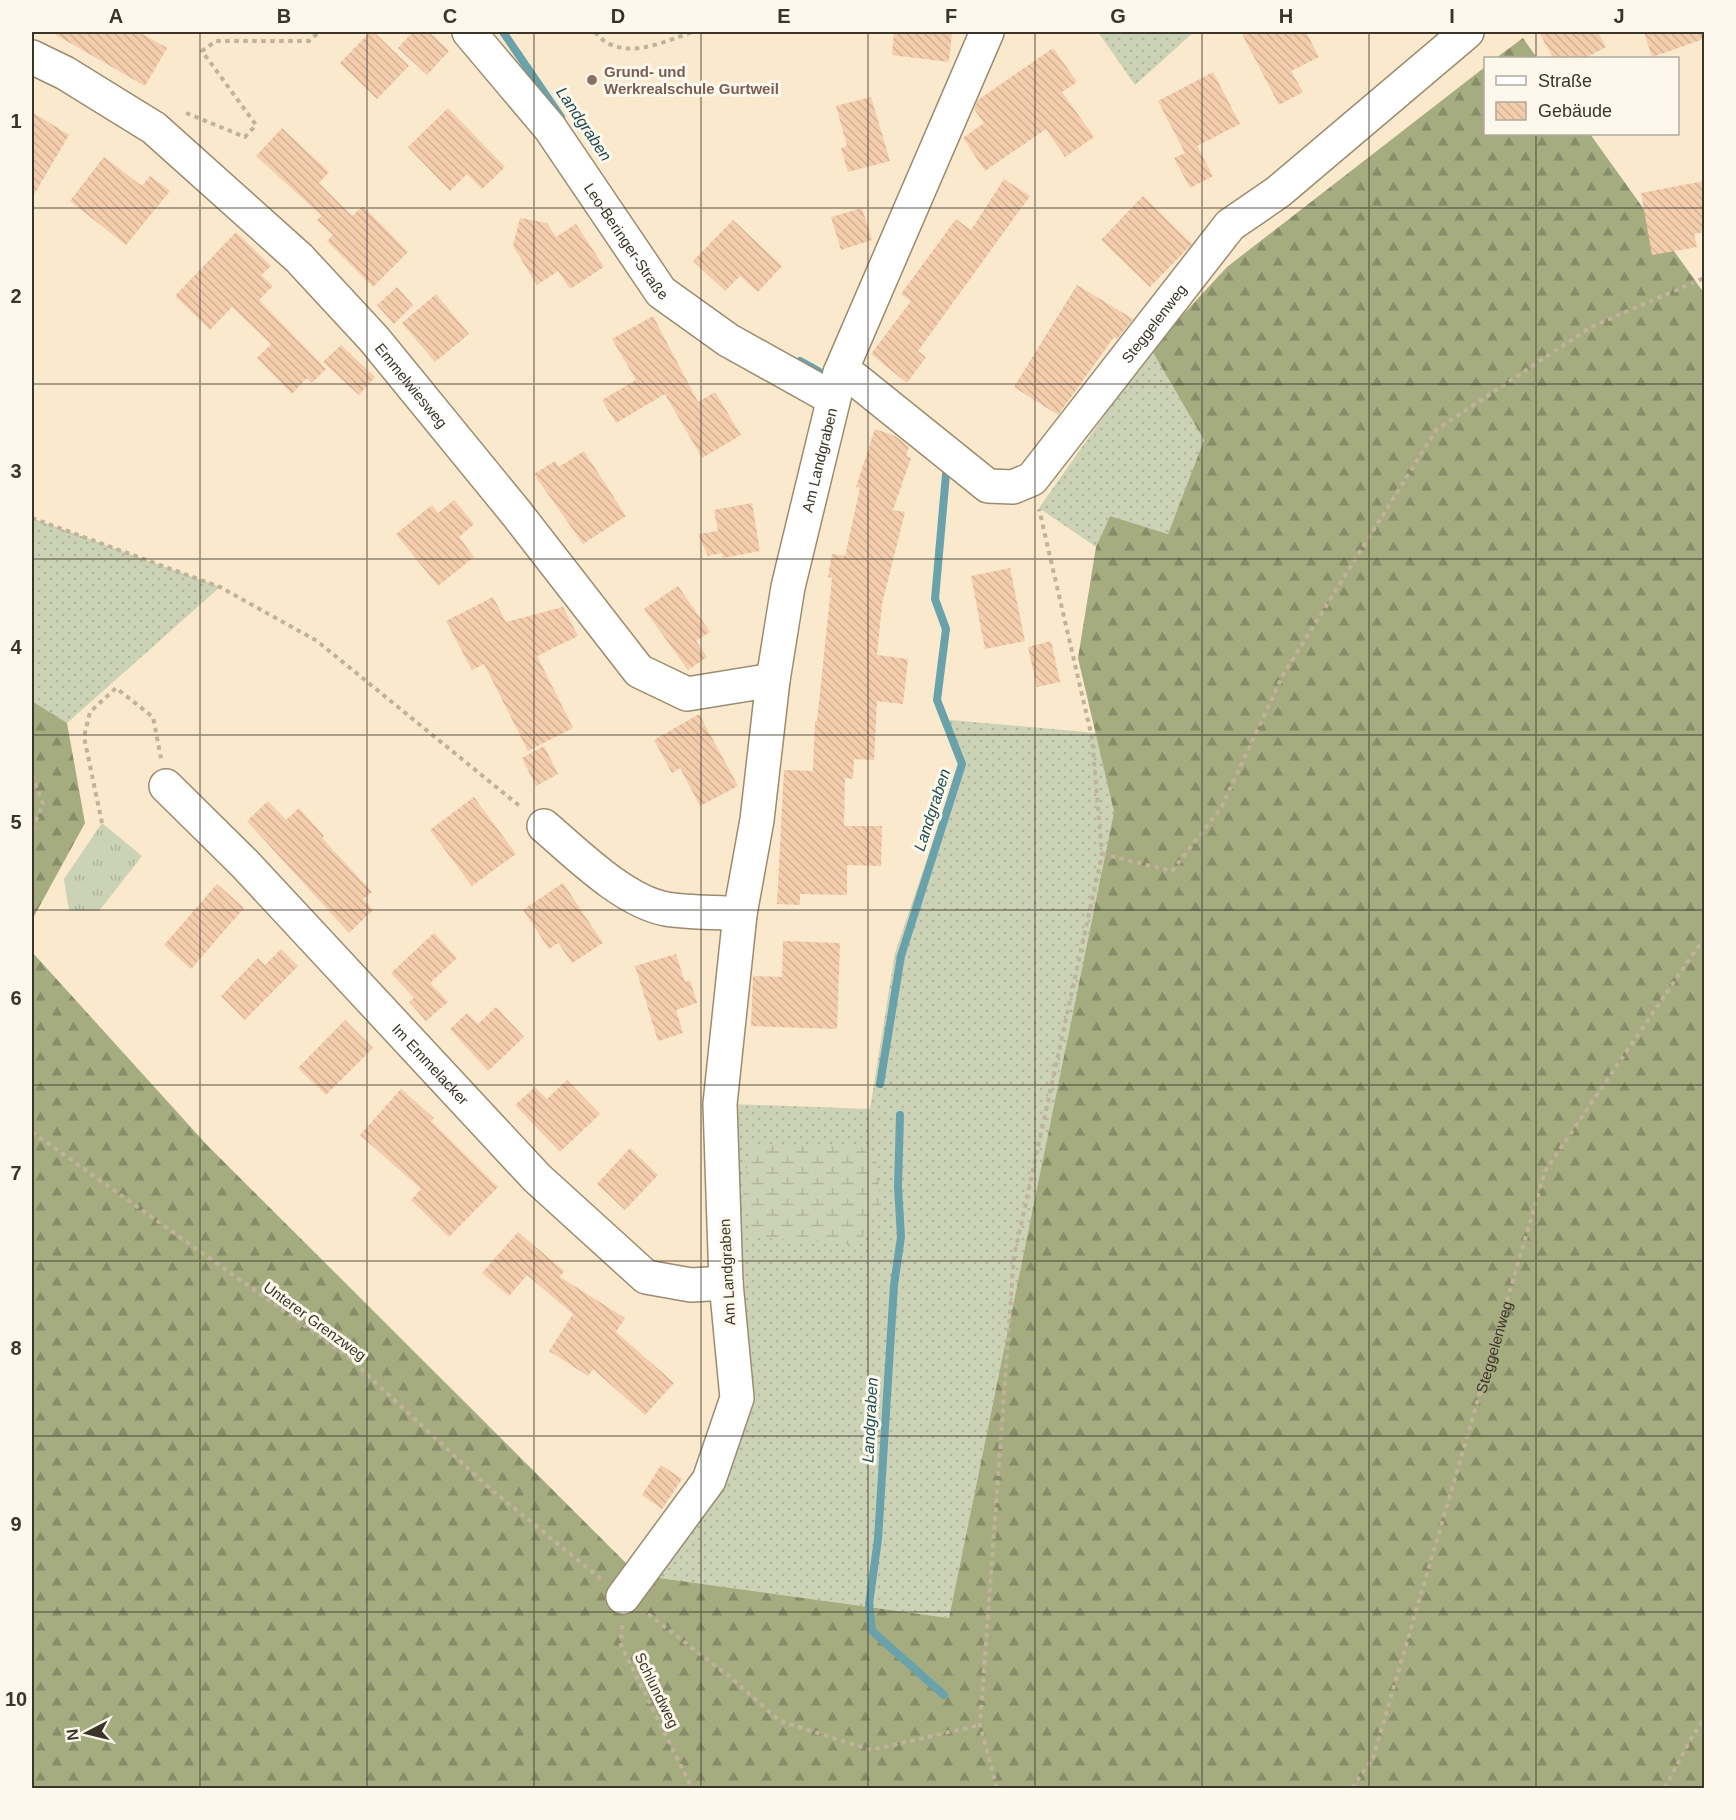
<svg xmlns="http://www.w3.org/2000/svg" width="1736" height="1820" viewBox="0 0 1736 1820" font-family="Helvetica,sans-serif">
<style>
.grass{fill:url(#grass-dots)}
.forest{fill:url(#forest-firs)}
.wetland{fill:url(#wetland-marsh)}
.park{fill:url(#park-tufts)}
.lines{fill:none;stroke-linecap:round;stroke-linejoin:round}
.stream{stroke:#6aa2ac;stroke-width:8}
.building{fill:url(#building-back-hatch)}
.minor-casing{stroke:#9b8c70;stroke-width:36}
.path{stroke:#c0b39b;stroke-width:4;stroke-dasharray:4.5 4.5;stroke-linecap:butt}
.minor{stroke:#fff;stroke-width:33}
.grid{fill:none;stroke:#3b3529;stroke-width:1.5;stroke-opacity:0.55}
.education-dot{fill:#8d6e63;stroke:#fef8ec;stroke-width:2}
.labels{text-anchor:middle;dominant-baseline:central;stroke-width:6;stroke-linejoin:round;paint-order:stroke}
.education-label{font-size:15px;font-weight:bold;fill:#785e54;stroke:#fef8ec;text-anchor:start}
.street-label{font-size:15px;fill:#3b3529;stroke:#fef8ec}
.water-label{font-size:16px;font-style:italic;fill:#1c4e56;stroke:#fef8ec}
.neatline{fill:none;stroke:#3b3529;stroke-width:2}
.grid-label{font-size:20px;text-anchor:middle;font-weight:bold;fill:#3b3529}
</style>
<defs>
<pattern id="grass-dots" width="8" height="8" patternUnits="userSpaceOnUse" patternTransform="scale(1.5)"><rect width="8" height="8" fill="#ccd2b5"/><path d="M2 2h.1M6 6h.1" fill="none" stroke="#b0b59c" stroke-width="1.8" stroke-linecap="round"/></pattern>
<pattern id="forest-firs" width="22" height="20" patternUnits="userSpaceOnUse" patternTransform="scale(1.5)"><rect width="22" height="20" fill="#a4ac80"/><path d="M5 1l3.5 6h-7zM16 11l3.5 6h-7z" fill="#878d69"/></pattern>
<pattern id="wetland-marsh" width="20" height="14" patternUnits="userSpaceOnUse" patternTransform="scale(1.5)"><rect width="20" height="14" fill="#ccd2b5"/><path d="M1 5h8M5 5V1M11 12h8M15 12V8" fill="none" stroke="#b0b59c"/></pattern>
<pattern id="park-tufts" width="24" height="20" patternUnits="userSpaceOnUse" patternTransform="scale(1.5)"><rect width="24" height="20" fill="#ccd2b5"/><path d="M3 7l-1-3M5 7V3M7 7l1-3M15 17l-1-3M17 17v-4M19 17l1-3" fill="none" stroke="#b0b59c"/></pattern>
<pattern id="building-back-hatch" width="6" height="6" patternUnits="userSpaceOnUse" patternTransform="scale(1.5)"><rect width="6" height="6" fill="#f4cdad"/><path d="M-1 5l2 2M0 0l6 6M5-1l2 2" fill="none" stroke="#d2b195"/></pattern>
</defs>
<rect width="100%" height="100%" fill="#fae9cc"/>
<g class="grass">
<path d="M1098,32H1194L1135,85Z"/>
<path d="M1151,349L1204,440L1168,534L1110,516L1096,547L1039,508Z"/>
<path d="M32,518L220,587L67,723L32,701Z"/>
<path d="M950,720L1097,733L1114,812L949,1618L638,1575L743,1398L731,1104L870,1109L895,953L960,762L945,724Z"/>
</g>
<g class="forest">
<path d="M1523,38L1537,58H1496Z"/>
<path d="M1485,67L1486,134H1590L1704,293V1788H32V952L206,1144L638,1575L949,1618L1114,812L1078,658L1096,547L1110,516L1168,534L1204,440L1151,349L1227,267Z"/>
<path d="M32,701L67,723L85,823L32,920Z"/>
</g>
<path class="wetland" d="M751,1144L858,1147L876,1158L881,1206L858,1245L753,1237L743,1192Z"/>
<path class="park" d="M102,823L142,856L99,911H69L64,879Z"/>
<g class="lines">
<g class="stream">
<path d="M503,32L561,117"/>
<path d="M800,361L818,371"/>
<path d="M880,1084L901,956L962,764L937,700L946,629L935,599L947,463"/>
<path d="M900,1115L898,1186L901,1237L894,1285L878,1539L869,1604L872,1631L944,1695"/>
</g>
</g>
<g class="building">
<path d="M51,32H139L167,48L145,86Z"/>
<path d="M370,32H374L409,66L377,99L340,63Z"/>
<path d="M413,32H429L449,51L427,75L398,48Z"/>
<path d="M894,32H952L949,62L892,55Z"/>
<path d="M1241,32H1306L1319,57L1291,71L1303,92L1279,105Z"/>
<path d="M1539,32H1598L1606,47L1585,58H1553Z"/>
<path d="M1644,32H1704V39L1652,57Z"/>
<path d="M1053,48L1077,82L1062,92L1094,137L1065,157L1046,129L985,171L963,138L984,123L974,109L978,100Z"/>
<path d="M1213,72L1240,124L1197,146L1213,176L1190,188L1174,158L1185,153L1158,101Z"/>
<path d="M871,97L890,161L848,172L841,148L847,146L836,106Z"/>
<path d="M448,108L505,167L482,189L467,174L450,191L408,147Z"/>
<path d="M32,112L69,135L32,198Z"/>
<path d="M282,128L329,172L319,183L352,216L363,206L408,252L373,287L327,241L333,235L317,220L322,216L256,156Z"/>
<path d="M104,157L142,186L150,176L170,191L126,245L70,201Z"/>
<path d="M1004,179L1030,196L918,351L926,357L907,383L871,354L911,301L901,294L956,219L971,230Z"/>
<path d="M1704,181V232L1694,234L1697,247L1652,255L1641,193Z"/>
<path d="M1143,196L1192,244L1150,287L1101,240Z"/>
<path d="M862,208L872,240L841,250L831,217Z"/>
<path d="M520,218L547,223L556,237L576,224L604,267L570,289L558,271L537,285L513,246Z"/>
<path d="M733,220L782,266L758,292L740,276L725,291L693,261Z"/>
<path d="M236,232L271,266L261,275L273,286L259,300L326,369L312,383L307,378L292,394L257,358L271,344L232,307L210,330L175,296Z"/>
<path d="M1077,285L1133,319L1117,339L1114,337L1058,415L1014,387Z"/>
<path d="M397,287L413,305L394,324L377,305Z"/>
<path d="M436,294L469,334L435,362L402,323Z"/>
<path d="M653,316L698,402L715,392L741,435L702,458L665,394L616,423L602,400L636,380L612,339Z"/>
<path d="M341,345L375,377L359,395L323,362Z"/>
<path d="M875,429L895,436L909,447L906,456L911,458L893,510L905,512L882,604L877,655L908,659L903,704L877,701L874,760L854,759L853,779L845,778L844,826H882L881,866L847,865V895L800,894V905L777,904L784,770L813,771L815,721H817L832,578L828,577L832,554L845,556L860,488L856,487Z"/>
<path d="M584,451L626,516L583,544L534,474L555,461L559,467Z"/>
<path d="M454,500L474,524L459,537L474,557L438,586L396,534L432,505L438,513Z"/>
<path d="M752,503L760,551L723,558L722,553L708,556L698,534L718,531L714,510Z"/>
<path d="M1010,568L1025,641L985,649L971,576Z"/>
<path d="M678,586L710,632L696,641L707,657L688,670L644,609Z"/>
<path d="M493,597L506,622L563,607L578,636L537,656L573,728L528,751L484,664L472,670L446,621Z"/>
<path d="M1051,641L1060,682L1037,687L1028,647Z"/>
<path d="M699,714L738,786L700,806L680,768L672,773L654,740Z"/>
<path d="M544,746L558,774L536,786L522,758Z"/>
<path d="M474,797L516,854L472,886L430,830Z"/>
<path d="M268,801L286,820L299,808L324,836L322,838L372,892L363,899L373,910L349,933L247,821Z"/>
<path d="M563,883L603,943L572,963L558,943L549,949L523,910Z"/>
<path d="M217,884L244,908L191,969L164,945Z"/>
<path d="M434,933L457,958L430,983L448,1002L426,1021L409,1002L414,998L391,973Z"/>
<path d="M783,941L840,943L837,1029L751,1026L753,976L782,977Z"/>
<path d="M281,949L298,966L245,1020L221,996L258,958L265,965Z"/>
<path d="M676,954L685,982L690,980L697,1003L676,1010L683,1033L658,1041L635,966Z"/>
<path d="M496,1007L524,1037L488,1071L450,1029L467,1013L478,1024Z"/>
<path d="M345,1020L373,1048L326,1095L298,1068Z"/>
<path d="M567,1080L600,1114L560,1152L515,1105L535,1087L547,1099Z"/>
<path d="M401,1089L434,1118L431,1121L498,1187L449,1237L411,1200L421,1189L360,1135Z"/>
<path d="M630,1148L658,1175L625,1210L597,1184Z"/>
<path d="M518,1232L564,1271L560,1277L625,1318L616,1332L674,1383L645,1415L593,1369L588,1376L549,1351L573,1314L527,1275L509,1296L482,1273Z"/>
<path d="M661,1465L682,1479L662,1509L642,1495Z"/>
</g>
<g class="lines">
<g class="minor-casing">
<g id="minor">
<path id="s2" d="M469,32L550,128L661,292L728,340L832,398"/>
<path id="s3" d="M32,57L65,73L154,128L299,258L374,339L517,514L639,671L687,694L773,680"/>
<path id="s4" d="M840,373L855,379L988,486L1013,487L1032,479L1230,225L1278,192L1467,32"/>
<path id="s5" d="M166,786L245,864L537,1178L646,1277L691,1285L726,1283"/>
<path d="M544,826C576,853 623,901 666,909C690,913 716,912 740,914"/>
<path id="s6" d="M623,1597L709,1480L737,1398L726,1283L720,1104L740,914L757,820L773,680L788,587L840,373L987,32"/>
</g>
</g>
<g class="path">
<path d="M595,32C619,63 662,43 692,32"/>
<path d="M186,113L245,137L256,125L202,51L216,41H309L319,32"/>
<path d="M32,518L220,587L317,641L522,808"/>
<path d="M32,775L43,804L32,830"/>
<path d="M102,823L84,737L90,712L116,688L153,717L161,758"/>
<path d="M1102,854L1172,871L1221,808L1283,675L1436,430L1591,327L1704,278"/>
<path d="M32,1132L346,1355L487,1486L601,1579"/>
<path d="M648,1614L730,1677L780,1721L871,1750L980,1725"/>
<path d="M622,1625L621,1645L692,1788"/>
<path d="M997,1788L980,1725L1014,1257L1102,854L1092,738L1039,509"/>
<path id="s1" d="M1352,1788L1373,1758L1545,1171L1704,938"/>
<path d="M1665,1788L1690,1740L1704,1719"/>
</g>
<use href="#minor" class="minor"/>
</g>
<path class="grid" d="M200,32V1788M367,32V1788M534,32V1788M701,32V1788M868,32V1788M1035,32V1788M1202,32V1788M1369,32V1788M1536,32V58M1536,134V1788M32,208H1704M32,384H1704M32,559H1704M32,735H1704M32,910H1704M32,1085H1704M32,1261H1704M32,1436H1704M32,1612H1704"/>
<circle class="education-dot" cx="592" cy="80" r="6"/>
<g class="labels">
<g class="education-label">
<text x="604" y="71">Grund- und<tspan x="604" dy="17">Werkrealschule Gurtweil</tspan></text>
</g>
<g class="street-label">
<text stroke="none"><textPath href="#s2" startOffset="262">Leo-Beringer-Straße</textPath></text>
<text stroke="none"><textPath href="#s4" startOffset="430">Steggelenweg</textPath></text>
<text stroke="none"><textPath href="#s3" startOffset="506">Emmelwiesweg</textPath></text>
<text stroke="none"><textPath href="#s6" startOffset="1179">Am Landgraben</textPath></text>
<text stroke="none"><textPath href="#s5" startOffset="384">Im Emmelacker</textPath></text>
<text transform="translate(727 1272) rotate(-93)">Am Landgraben</text>
<text transform="translate(315 1321) rotate(36)">Unterer Grenzweg</text>
<text stroke="none"><textPath href="#s1" startOffset="465">Steggelenweg</textPath></text>
<text transform="translate(657 1690) rotate(64)">Schlundweg</text>
</g>
<g class="water-label">
<text transform="translate(584 124) rotate(56)">Landgraben</text>
<text transform="translate(932 810) rotate(-72)">Landgraben</text>
<text transform="translate(870 1420) rotate(-87)">Landgraben</text>
</g>
</g>
<rect width="1736" height="1820" fill="none" stroke="#fef8ec" stroke-width="66"/>
<rect x="1484" y="57" width="195" height="78" fill="#fef8ec" stroke="#b0aa9e" stroke-width="1.5"/>
<rect x="1496" y="76" width="30" height="9" fill="#ffffff" stroke="#b0aa9e" stroke-width="1.5"/>
<text x="1538" y="87" font-size="18" fill="#3b3529">Straße</text>
<rect x="1496" y="102" width="30" height="18" fill="url(#building-back-hatch)" stroke="#b0aa9e" stroke-width="1.5"/>
<text x="1538" y="117" font-size="18" fill="#3b3529">Gebäude</text>
<g transform="translate(87 1733) rotate(263)" stroke="#fef8ec" stroke-width="4.5" paint-order="stroke">
<path d="M0-4.5L10 22L0 15L-10 22Z" fill="#3b3529"/>
<text y="-9" font-size="16" font-weight="bold" text-anchor="middle" fill="#3b3529">N</text>
</g>
<rect x="33" y="33" width="1670" height="1754" class="neatline"/>
<g class="grid-label">
<text x="116" y="23">A</text>
<text x="284" y="23">B</text>
<text x="450" y="23">C</text>
<text x="618" y="23">D</text>
<text x="784" y="23">E</text>
<text x="951" y="23">F</text>
<text x="1118" y="23">G</text>
<text x="1286" y="23">H</text>
<text x="1452" y="23">I</text>
<text x="1619" y="23">J</text>
<text x="16" y="128">1</text>
<text x="16" y="303">2</text>
<text x="16" y="478">3</text>
<text x="16" y="654">4</text>
<text x="16" y="829">5</text>
<text x="16" y="1005">6</text>
<text x="16" y="1180">7</text>
<text x="16" y="1355">8</text>
<text x="16" y="1531">9</text>
<text x="16" y="1706">10</text>
</g>
</svg>
